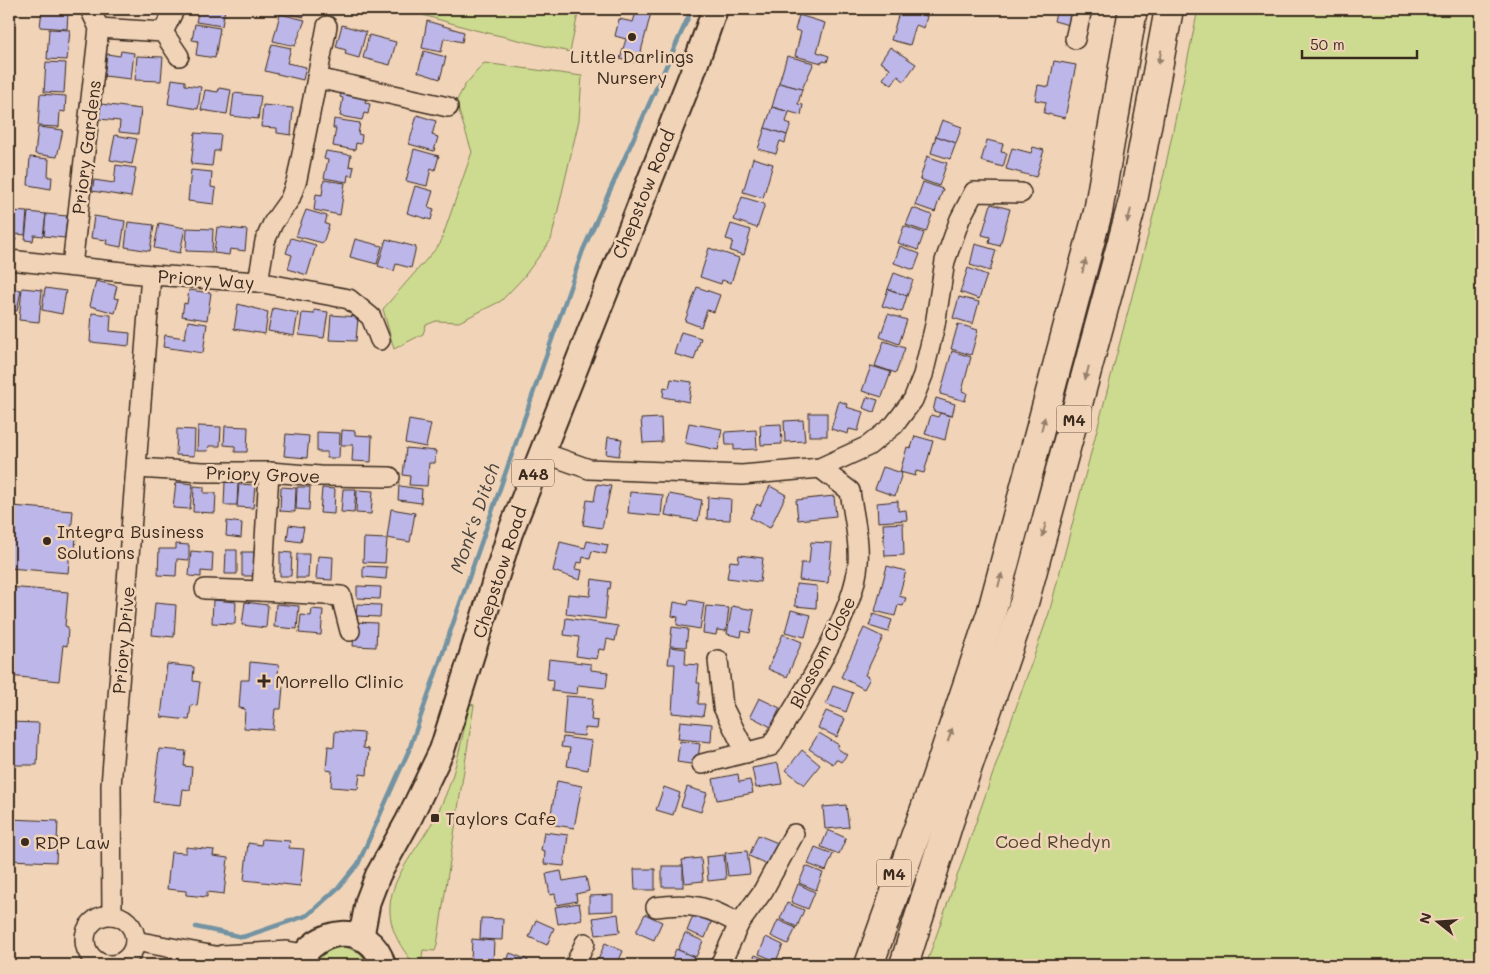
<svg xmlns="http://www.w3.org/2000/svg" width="1490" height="974" viewBox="0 0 1490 974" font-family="Mali,sans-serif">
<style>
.green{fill:#ccdb8f;stroke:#848256}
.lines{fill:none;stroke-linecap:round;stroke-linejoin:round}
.stream{stroke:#7393a2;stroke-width:4.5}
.building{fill:#bdb6e8;stroke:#3b2a1e}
.minor-casing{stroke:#3b2a1e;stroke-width:22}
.major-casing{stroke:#3b2a1e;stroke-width:28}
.highway-casing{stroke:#3b2a1e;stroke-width:31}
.minor{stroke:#f1d4b8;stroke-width:19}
.major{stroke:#f1d4b8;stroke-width:24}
.highway{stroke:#f1d4b8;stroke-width:28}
.oneway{fill:#967f6b}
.poi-dot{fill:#3b2a1e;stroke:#f1d4b8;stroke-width:2}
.labels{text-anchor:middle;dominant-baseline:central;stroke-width:5;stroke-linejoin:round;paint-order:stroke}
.shield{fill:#f1d4b8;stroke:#725d4c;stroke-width:1}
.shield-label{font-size:16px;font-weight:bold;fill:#3b2a1e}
.poi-label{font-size:18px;fill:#3b2a1e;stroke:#f1d4b8;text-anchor:start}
.street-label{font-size:18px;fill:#3b2a1e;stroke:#f1d4b8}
.park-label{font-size:18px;fill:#51452f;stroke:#f1d4b8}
.water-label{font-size:19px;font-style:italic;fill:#49443f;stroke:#f1d4b8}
</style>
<rect width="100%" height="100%" fill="#f1d4b8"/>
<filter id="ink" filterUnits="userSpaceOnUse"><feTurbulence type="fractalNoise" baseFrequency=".02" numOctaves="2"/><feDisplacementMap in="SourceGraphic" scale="10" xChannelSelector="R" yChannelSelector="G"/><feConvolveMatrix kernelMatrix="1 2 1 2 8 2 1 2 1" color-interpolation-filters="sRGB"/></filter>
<g filter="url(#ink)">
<g class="green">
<path d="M402,9H579L570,52L475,30Z"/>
<path d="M1198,9H1481V965H926L1049,613L1164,174Z"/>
<path d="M484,63L582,76L579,120L551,240L523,278L501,301L459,322L436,321L426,325L423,334L394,349L383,309L440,244L472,152L456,102L465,85Z"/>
<path d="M470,704L474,705L437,945L435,951L423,950L421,965H415C355,895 418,862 444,799C457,769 462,736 470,704Z"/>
<path d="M343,946L360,953L369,965H310L326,948Z"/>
</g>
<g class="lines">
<path class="stream" d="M196,927L243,937L308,915L340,886L358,864L409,750L583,250L692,9"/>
</g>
<g class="building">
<path d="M9,9H16L12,41H9Z"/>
<path d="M42,9H62V13H68L67,29L40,27Z"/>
<path d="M199,9H225L222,26L196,22Z"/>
<path d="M281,9H305L304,17L280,12Z"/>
<path d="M637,9H652L638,63L620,59L626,39L615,36L619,19L633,22Z"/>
<path d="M900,9H916L921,10L920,14L927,16L924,28L916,25L910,45L891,40Z"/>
<path d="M1057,9H1073L1069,25L1054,21Z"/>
<path d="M280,14L305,20L295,46L273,41Z"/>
<path d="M799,15L825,23L817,52L829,56L827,62L823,61L822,63L795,56L801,32L795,30Z"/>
<path d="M427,21L464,32L462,42L444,38L441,52L422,48Z"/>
<path d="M195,24L220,28L215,58L196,55L198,41L192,40Z"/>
<path d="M342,25L366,32L359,58L345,54L346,50L336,47Z"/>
<path d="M49,29L70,30L67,60L47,59Z"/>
<path d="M369,35L396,42L390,65L363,58Z"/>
<path d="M272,44L291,48L287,63L306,67L303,80L265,71Z"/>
<path d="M890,47L916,64L904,81L898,76L892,85L883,79L890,68L880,62Z"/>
<path d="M121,51L134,53L131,79L104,76L107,54L120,56Z"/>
<path d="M424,51L446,57L440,79L418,72Z"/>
<path d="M137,56L163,57L161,81L135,80Z"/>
<path d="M787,56L814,63L802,89L779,83Z"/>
<path d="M1054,61L1076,65L1065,118L1044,113L1046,102L1035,100L1038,85L1049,87Z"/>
<path d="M46,62L66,63L64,93L44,92Z"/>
<path d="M172,79L185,81V85L201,87L198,109L168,104Z"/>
<path d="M779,83L802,89L798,104L803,105L801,115L772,107Z"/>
<path d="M219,88L231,90L227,114L201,110L205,90L218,92Z"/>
<path d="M342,89L367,93L365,103L370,104L368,114L364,113L362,120L340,116L343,98L340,97Z"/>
<path d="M234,93L261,96L258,119L231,116Z"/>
<path d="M40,94L66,96L65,112L60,111L59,127L38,126Z"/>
<path d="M101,104L141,109L138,134L119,132L120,121L99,119Z"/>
<path d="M263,105L293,108L291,135L277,133V128L261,127Z"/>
<path d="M772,107L789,112L786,122L791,124L787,135L765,128Z"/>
<path d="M417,115L436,121L432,135L438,137L434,151L409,144Z"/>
<path d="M334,119L360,123L358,134L362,135L361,144L356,143L355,150L333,146L336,128H333Z"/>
<path d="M942,120L962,127L956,143L936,136Z"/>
<path d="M38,127L63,130L57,157L35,154Z"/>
<path d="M765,128L787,135L785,143L780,141L776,154L758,149Z"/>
<path d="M195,133L221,135L219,151H214L212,166L191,164Z"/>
<path d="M115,135L137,139L132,164L110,160Z"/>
<path d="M936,136L956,143L950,159L931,153Z"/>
<path d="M987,140L1003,144L1001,152L1007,153L1003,167L981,161Z"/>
<path d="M1033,147L1044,150L1036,177L1006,169L1012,148L1031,153Z"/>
<path d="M414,149L439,156L435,170L431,168L427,186L406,181Z"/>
<path d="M326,151L351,155L349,166L354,167L352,176L348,175L347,182L324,178L328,160L324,159Z"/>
<path d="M927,156L947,163L939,186L920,179Z"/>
<path d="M30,157L49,159L48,177H52L51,189L28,185Z"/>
<path d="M753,158L773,164L763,198L743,192Z"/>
<path d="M116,165L136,168L131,197L92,191L94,180L114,183Z"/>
<path d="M191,170L212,172L211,187L216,188L214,204L188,201Z"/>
<path d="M324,180L345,183L340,215L314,210L316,194L322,195Z"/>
<path d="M923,182L943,189L935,212L915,205Z"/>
<path d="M415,186L433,191L428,207L434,209L431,220L407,213Z"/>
<path d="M742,197L765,204L757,228L734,220Z"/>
<path d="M991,204L1010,209L1000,246L989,243L990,237L982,235Z"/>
<path d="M913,208L932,215L926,232L906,225Z"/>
<path d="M306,210L327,216L325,224L329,225L323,243L296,236Z"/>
<path d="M10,211L27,212L25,235L17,234L16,240L9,239Z"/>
<path d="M28,212L46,214L43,236L34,235L33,241L25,240Z"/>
<path d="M46,214L67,216L65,238L44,236Z"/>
<path d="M94,216L125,221L121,247L106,244L107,240L91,238Z"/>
<path d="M128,222L154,225L150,251L125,247Z"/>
<path d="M159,223L185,228L180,253L154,248Z"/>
<path d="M731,224L751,230L744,255L730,251L733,241L726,239Z"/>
<path d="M904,226L924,233L918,250L898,243Z"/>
<path d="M217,227L247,230L245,251L230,249L229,255L214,253Z"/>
<path d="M187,228L213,229L212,252L186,251Z"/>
<path d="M291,238L316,245L307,275L288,269L292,255L286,253Z"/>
<path d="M355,239L382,246L377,264L350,257Z"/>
<path d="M386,239L416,247L411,268L396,264L394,271L378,266Z"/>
<path d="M975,244L996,250L990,271L970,265Z"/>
<path d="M900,246L920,254L914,270L894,263Z"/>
<path d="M709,248L739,258L731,283L722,280L721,284L700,277Z"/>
<path d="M968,268L987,275L979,299L960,292Z"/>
<path d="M894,273L913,280L907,296L888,289Z"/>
<path d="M96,281L117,286L114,298L119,299L115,313L90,306Z"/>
<path d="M697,287L720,295L714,312L707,310L701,327L685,321Z"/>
<path d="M9,288L21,290L17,311L9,310Z"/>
<path d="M22,288L42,290L39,322L19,320Z"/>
<path d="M45,288L66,291L62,314L42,310Z"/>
<path d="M888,289L907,296L902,312L882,306Z"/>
<path d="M189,290L211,293L207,320L182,316L184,303L187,304Z"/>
<path d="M959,297L979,302L973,324L953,318Z"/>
<path d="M238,304L268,312L265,334L234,329Z"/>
<path d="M273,308L298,313L294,336L268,331Z"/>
<path d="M314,310L328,312L324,338L299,335L302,313L314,314Z"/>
<path d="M92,313L111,315L110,331L130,333L129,346L90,342Z"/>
<path d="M888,314L907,320L899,344L880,337Z"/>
<path d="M331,315L358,317L356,341L329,340Z"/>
<path d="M188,321L207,324L203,353L163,347L165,335L185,338Z"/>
<path d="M958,324L978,330L971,355L951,349Z"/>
<path d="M681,332L701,338L694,360L674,354Z"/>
<path d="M884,341L905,348L896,373L875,366Z"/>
<path d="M952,351L971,357L962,391L967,393L965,401L940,394Z"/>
<path d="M871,366L891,372L882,397L862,391Z"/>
<path d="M671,379L692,382L689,402L663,397L664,387L669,388Z"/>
<path d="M867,397L878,400L874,412L863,408Z"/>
<path d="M936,398L955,404L952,416L933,411Z"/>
<path d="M839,401L847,404L846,407L863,412L858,431L849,429L848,434L831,429Z"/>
<rect x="809" y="413" width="18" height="23"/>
<path d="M940,413L950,416L945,440L925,434L931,415L938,417Z"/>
<path d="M661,418L662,442L643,443L641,419Z"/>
<path d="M409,420L431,424L426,447L405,443Z"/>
<path d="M803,420L805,441L785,442L784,421Z"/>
<path d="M689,423L722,429L718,450L685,443Z"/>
<path d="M781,424L782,444L761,445L760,425Z"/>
<path d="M198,426L221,427L220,446H209L208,451H197Z"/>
<path d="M225,426L248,427L247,452H235V446L224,445Z"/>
<path d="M177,429L195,430L194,456L176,455Z"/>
<path d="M342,430L355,431V435L372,436L371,462L352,461L353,445H341Z"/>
<path d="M756,430L757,449L734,450V445H726L725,432Z"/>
<path d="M317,432L340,433L339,458H327V452H317Z"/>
<path d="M286,434L309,436L307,458L284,456Z"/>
<path d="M915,436L933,441L924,473L916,471L915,476L900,472L907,447L911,448Z"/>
<path d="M608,437L622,439L619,456L606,454Z"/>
<path d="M406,448L436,451L435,463H429L427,486L409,485L410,476L403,475Z"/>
<path d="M883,467L902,473L895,496L875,489Z"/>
<path d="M176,482L193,484L190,509L173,508Z"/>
<path d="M225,482H238L237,505H224Z"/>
<path d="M239,484L255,485L253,508L237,507Z"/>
<path d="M597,484L611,486L602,528L583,525L587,500L594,501Z"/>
<path d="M194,486L204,487V493H216L215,513L193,512Z"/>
<path d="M399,486L422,489L421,503L398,500Z"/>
<path d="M770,486L786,495L770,528L750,518L757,504L760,506Z"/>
<path d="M281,487L296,488L295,512L280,511Z"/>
<path d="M297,487H310L309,510L296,509Z"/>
<path d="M322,488L335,489L334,514L320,513Z"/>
<path d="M343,489H356L354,513L341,512Z"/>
<path d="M357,490L373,491L371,514L356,513Z"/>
<path d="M630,492L663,495L661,516L628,513Z"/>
<path d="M669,494L702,500L698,521L665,515Z"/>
<path d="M834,496L836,516L798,520L796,500Z"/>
<path d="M708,497L731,499L730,520L707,519Z"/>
<path d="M898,501V511L906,510L907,520L878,522L877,503Z"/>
<path d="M12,506L73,511L71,533L76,534L75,552L70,551L68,573L9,568V527Z"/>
<path d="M391,509L415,513L410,542L387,538Z"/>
<path d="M227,521L242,523L241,538L226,536Z"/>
<path d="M903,523L904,555L885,556L883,524Z"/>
<path d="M289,525L304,527L301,542L287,540Z"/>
<path d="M364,538L387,539L385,563L363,562Z"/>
<path d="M587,541L608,545L606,554L592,551L590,559L583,557L582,563L577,562L575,569L582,570L580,580L553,571L560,542L585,548Z"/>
<path d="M811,542L832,543L828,583L799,580L801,563H809Z"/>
<path d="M176,544L189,545V560L177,559L176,576L158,575L159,549H176Z"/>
<path d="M226,550H237V574H225Z"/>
<path d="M191,551L213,553L212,572L201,571V577L189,576Z"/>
<path d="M242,552H254L253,576H242Z"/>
<path d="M280,552L292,553L291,576H280Z"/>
<path d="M297,554H309L308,578H296Z"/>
<path d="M739,555L763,558L760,582L727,578L730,561L738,562Z"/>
<path d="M318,556L333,557L332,580L316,579Z"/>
<path d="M363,566L387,567L386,579L363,577Z"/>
<path d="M887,566L906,571L899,596L906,598L903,606L898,605L895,616L875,611Z"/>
<path d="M592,579L611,582L610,589L608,588L605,619L566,614L568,594L590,596Z"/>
<path d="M796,584L817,586L816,608L795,606Z"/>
<path d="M357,586L381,587L380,599L357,598Z"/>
<path d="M9,587L68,592L65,626L68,627L67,646L63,645L59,681L9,676Z"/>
<path d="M213,600L236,602L235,624L212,623Z"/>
<path d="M689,600L704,603L700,629L677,625L678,617L672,616L674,602L688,605Z"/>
<path d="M245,602L268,605L266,628L242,625Z"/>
<path d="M155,603L176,605L174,637L152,635Z"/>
<path d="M276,604L299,606L297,629L274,627Z"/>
<path d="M357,604L381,605L380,617L356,616Z"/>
<path d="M706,606L729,608L726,631L717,630L716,635L703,633Z"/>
<path d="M732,606L754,610L750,633L742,631L741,637L727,634Z"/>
<path d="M312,609L323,610L321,635L299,633L301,615L311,616Z"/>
<path d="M791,610L811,615L805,637L785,632Z"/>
<path d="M873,614L892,620L888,632L869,626Z"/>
<path d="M566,618L618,626L615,641L607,639L605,650L599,649L597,659L576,656L579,637L564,635Z"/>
<path d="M355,622L377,623L376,647L353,646Z"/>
<path d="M672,627L688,629L686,647L670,646Z"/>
<path d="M864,628L883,637L865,675L870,678L864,689L841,677Z"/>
<path d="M783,634L802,642L787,677L768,669Z"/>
<path d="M670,647L686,649L685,664L699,665L697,683H700L698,704H705L703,716L672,713L675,664H668Z"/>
<path d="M549,659L591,664V670L608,672L606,688L578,685L577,694L552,691L553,680L547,679Z"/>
<path d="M250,662L279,665L277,686H283L281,709H275L273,730L244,728L245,709L239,708L241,680H249Z"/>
<path d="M167,664L194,667L193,681L200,682L197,706L191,705L189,720L161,717Z"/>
<path d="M833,686L853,693L846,712L826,704Z"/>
<path d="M566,696L593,698L591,720L598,721L597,729L585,728L584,736L563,734Z"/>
<path d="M759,698L780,708L771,727L750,716Z"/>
<path d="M826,711L845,719L837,737L818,728Z"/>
<path d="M680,721L712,724L711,742L678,739Z"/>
<path d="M9,722L39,723L37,765H9Z"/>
<path d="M335,731L364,733L363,748L369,749L367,775L360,774L358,789L331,787L332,771L326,770L328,746L334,747Z"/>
<path d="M819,733L839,745L837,748L847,755L841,762L836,759L833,764L809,749Z"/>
<path d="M563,737L592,741L588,770L567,766L570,748L561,747Z"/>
<path d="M680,741L700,744L697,765L677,762Z"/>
<path d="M159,749L186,751L184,766L192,767L190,790L183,789L181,805L153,802Z"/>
<path d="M802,750L820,765L804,785L786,770Z"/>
<path d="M778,763L782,784L756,788L752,768Z"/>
<path d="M738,774L739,782L750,780L753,793L717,800L713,779Z"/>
<path d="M557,781L582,786L574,828L549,824Z"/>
<path d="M664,787L680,793L673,815L656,810Z"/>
<path d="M687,787L707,793L701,812L681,806Z"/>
<path d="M846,805L849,827L825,829L823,807Z"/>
<path d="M9,819L58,821L56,862L9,860Z"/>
<path d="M828,830L846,838L839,854L821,847Z"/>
<path d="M544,832L568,835L564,866L544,864L545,851L541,850Z"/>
<path d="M758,835L778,843L769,865L749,856Z"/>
<path d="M262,839L290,841L289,848L304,849L300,886L244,880L248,843L261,845Z"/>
<path d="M186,847L214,850L213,856L228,858L224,894L207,892V897L186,895V891L167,889L171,852L186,853Z"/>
<path d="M815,847L833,854L826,871L808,864Z"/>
<path d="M747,851L750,874L728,876L725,853Z"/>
<path d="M724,855L726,879L708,881L706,857Z"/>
<path d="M701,858L703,881L685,883L682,860Z"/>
<rect x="662" y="866" width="21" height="21"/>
<path d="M806,866L823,873L816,890L799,883Z"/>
<path d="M634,869H655V890H635Z"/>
<path d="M561,871L563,881L586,877L589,891L576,894L577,901L557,905L555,894L550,895L546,874Z"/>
<path d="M798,884L815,892L808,909L791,902Z"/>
<path d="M613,895V911L589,912V896Z"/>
<path d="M579,903L582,919L558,924L555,907Z"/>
<path d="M787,903L804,910L797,927L780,919Z"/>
<path d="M694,913L712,920L705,938L687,931Z"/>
<path d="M618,914L620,932L596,935L593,918Z"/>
<path d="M645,914L662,922L654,940L636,932Z"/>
<path d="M481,918L503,919L502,940L480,939Z"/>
<path d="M536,920L554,928L547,945L529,937Z"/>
<path d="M778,920L796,928L788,944L771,936Z"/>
<path d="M685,933L703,941L696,957L678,950Z"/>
<path d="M766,937L783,945L776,961L759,954Z"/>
<path d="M472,939L494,941L493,962L471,961Z"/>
<path d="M605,943L623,951L617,965L598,960Z"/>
<path d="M676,949L694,957L690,965H669Z"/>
<path d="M510,953L528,960L526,965H505Z"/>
<path d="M755,955L775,963L774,965H750Z"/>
<path d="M462,960L484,962V965H462Z"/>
</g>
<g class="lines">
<g class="minor-casing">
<g id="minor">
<path d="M99,28L163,32L179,56"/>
<path d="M163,32L174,10"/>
<path d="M1075,39L1082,9"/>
<path d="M317,78L327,26"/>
<path d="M9,260L151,275L258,282L349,299L371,317L380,340"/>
<path d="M72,266L99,28L90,9"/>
<path d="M258,282L265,241L273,223L290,199L297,179L317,78L448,107"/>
<path d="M541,452L589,469L742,475L820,468L868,446L894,425L913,400L923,375L935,325L945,261L960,219L974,192L1021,193"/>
<path d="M137,468L203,472H269L320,476L390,477"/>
<path d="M269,472L262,591L341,596L350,631"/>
<path d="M205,589L262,591"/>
<path d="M718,660L723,707L746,753"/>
<path d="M702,764L771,746C798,701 855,614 858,563C860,540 853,514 850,491L820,468"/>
<path d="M656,907C691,902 710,907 739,924"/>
<path d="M112,915L111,786L151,275"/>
<circle cx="110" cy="940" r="25"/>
<path d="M135,941L215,956L240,965"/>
<path d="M222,955L287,951L303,954"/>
<path d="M575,965L585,943"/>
<path d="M720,965L739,924L763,891L794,834"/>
</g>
</g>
<g class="major-casing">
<g id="major">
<path d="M361,938L368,901L378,875L408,821L442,750L510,533L692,74L715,9"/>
<path d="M298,965C314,927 371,920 383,965"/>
</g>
</g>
<g class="highway-casing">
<g id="highway">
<path d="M869,965L935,781L991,614L1098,212L1133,9"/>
<path d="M904,965L949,822L1024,603L1133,201L1169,9"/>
</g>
</g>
<use href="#minor" class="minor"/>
<use href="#major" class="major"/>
<use href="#highway" class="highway"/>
</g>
<defs><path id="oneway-solid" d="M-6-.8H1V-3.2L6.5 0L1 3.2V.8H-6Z" transform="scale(1.25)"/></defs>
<g class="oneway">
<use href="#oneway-solid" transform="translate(1160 57) rotate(100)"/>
<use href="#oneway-solid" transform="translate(1129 216) rotate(105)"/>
<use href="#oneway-solid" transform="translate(1084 266) rotate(-76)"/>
<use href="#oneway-solid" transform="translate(1087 373) rotate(105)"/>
<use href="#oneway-solid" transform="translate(1043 424) rotate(-76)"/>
<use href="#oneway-solid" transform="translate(1044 530) rotate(105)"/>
<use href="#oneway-solid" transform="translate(1000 580) rotate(-75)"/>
<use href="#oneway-solid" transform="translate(950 735) rotate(-71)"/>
</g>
</g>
<g class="poi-dot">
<circle cx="632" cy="37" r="5"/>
<circle cx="47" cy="541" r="5"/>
<path d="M261.5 673.5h5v5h5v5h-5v5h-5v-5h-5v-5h5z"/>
<rect x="430" y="813" width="10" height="10" rx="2.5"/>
<circle cx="25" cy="842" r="5"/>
</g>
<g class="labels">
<g class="shield">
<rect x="1056.5" y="405.5" width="35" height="27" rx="4"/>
<rect x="512" y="459.5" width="42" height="27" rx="4"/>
<rect x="876.5" y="859.5" width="35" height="27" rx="4"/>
</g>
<g class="shield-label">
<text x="1074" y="419">M4</text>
<text x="533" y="473">A48</text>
<text x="894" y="873">M4</text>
</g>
<g class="poi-label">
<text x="632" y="56" text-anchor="middle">Little Darlings<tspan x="632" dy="21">Nursery</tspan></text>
<text x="57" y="531">Integra Business<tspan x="57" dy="21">Solutions</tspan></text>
<text x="275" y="681">Morrello Clinic</text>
<text x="445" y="818">Taylors Cafe</text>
<text x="35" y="842">RDP Law</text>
</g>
<g class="street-label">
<text transform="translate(86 147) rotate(-83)">Priory Gardens</text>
<text transform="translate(643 194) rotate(-68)">Chepstow Road</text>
<text transform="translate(206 279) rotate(4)">Priory Way</text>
<text transform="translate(263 474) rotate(2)">Priory Grove</text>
<text transform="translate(499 572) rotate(-72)">Chepstow Road</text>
<text transform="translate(123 640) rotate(-85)">Priory Drive</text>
<text transform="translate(822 652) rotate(-63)">Blossom Close</text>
</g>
<g class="park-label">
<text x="1053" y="841">Coed Rhedyn</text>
</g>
<g class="water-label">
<text transform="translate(474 518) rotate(-71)">Monk's Ditch</text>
</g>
</g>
<rect width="1490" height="974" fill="none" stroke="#f1d4b8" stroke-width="30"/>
<rect x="15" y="15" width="1460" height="944" fill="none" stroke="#3b2a1e" stroke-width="2" filter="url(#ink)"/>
<g transform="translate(1438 922) rotate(287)" stroke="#f1d4b8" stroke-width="4" paint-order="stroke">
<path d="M0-4L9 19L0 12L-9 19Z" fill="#3b2a1e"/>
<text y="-8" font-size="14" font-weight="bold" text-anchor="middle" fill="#3b2a1e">N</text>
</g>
<path d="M1302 50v8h115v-8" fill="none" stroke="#3b2a1e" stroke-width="2.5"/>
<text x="1310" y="50" font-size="15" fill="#3b2a1e" stroke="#f1d4b8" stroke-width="4" paint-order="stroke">50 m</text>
</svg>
